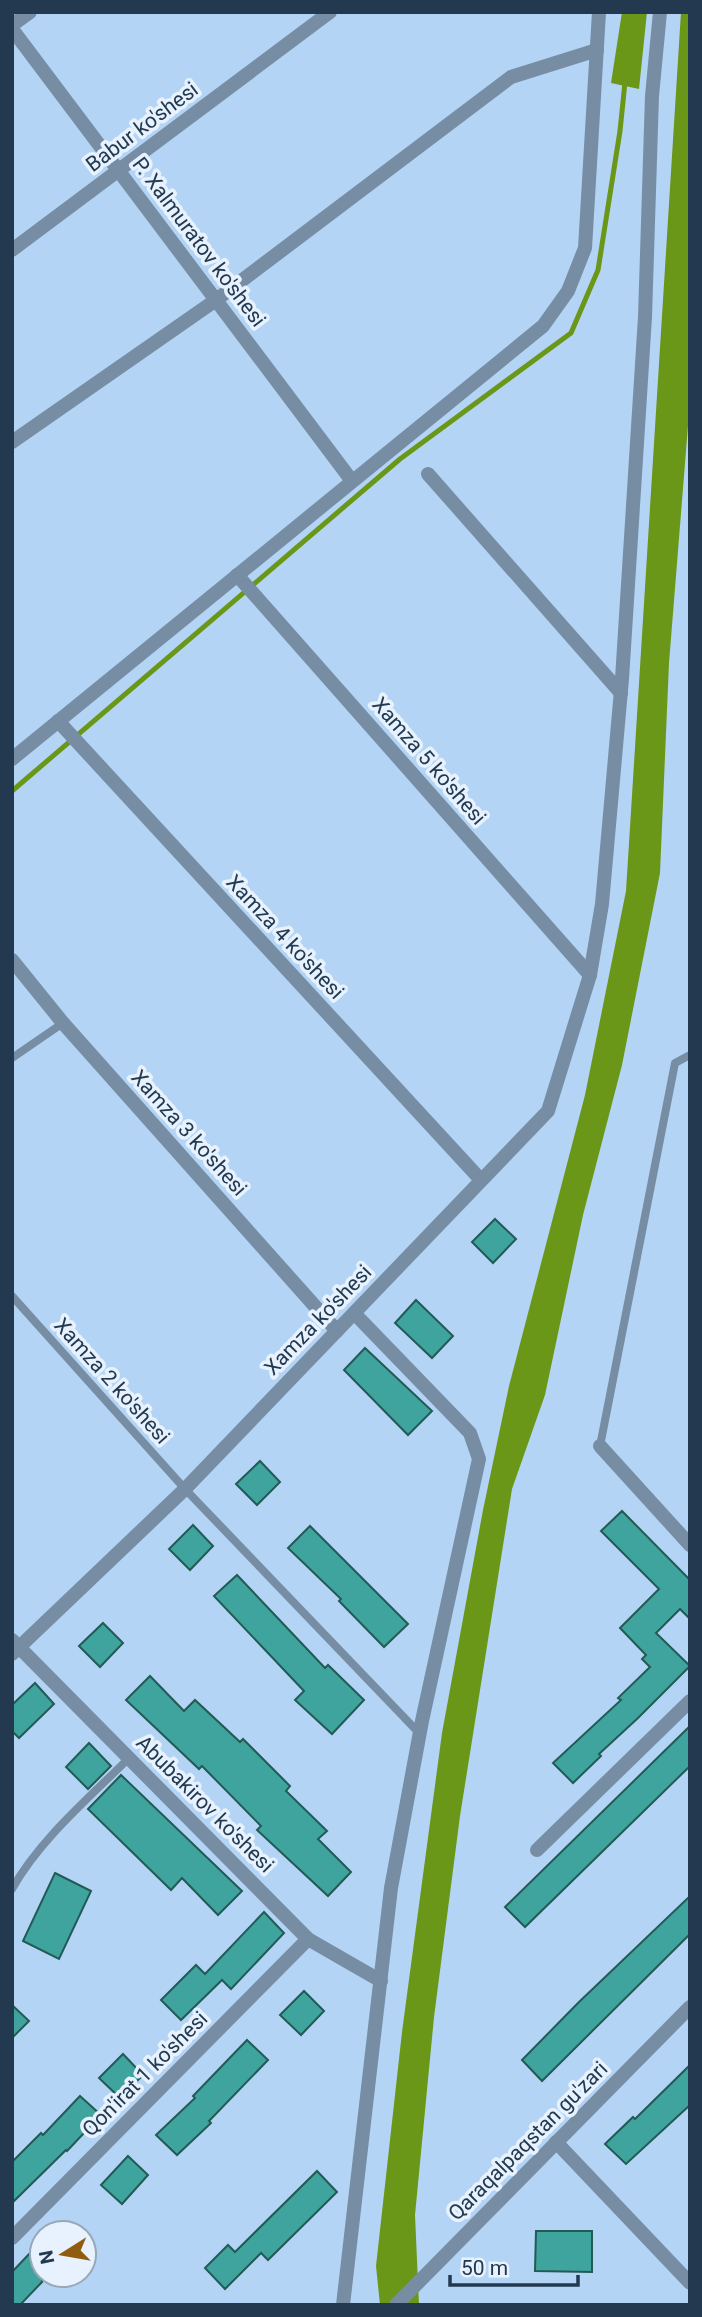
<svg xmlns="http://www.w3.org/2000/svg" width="702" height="2317" viewBox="0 0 702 2317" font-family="Roboto,sans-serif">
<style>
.water{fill:#6a9718}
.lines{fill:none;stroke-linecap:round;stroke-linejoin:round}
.stream{stroke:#6a9718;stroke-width:5}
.building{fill:#3fa49d;stroke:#225a56;stroke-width:2}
.service{stroke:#768da4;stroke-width:8}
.minor{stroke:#768da4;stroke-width:14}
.tertiary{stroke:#768da4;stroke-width:14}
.labels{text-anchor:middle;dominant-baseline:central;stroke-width:7;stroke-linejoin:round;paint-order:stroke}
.street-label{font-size:21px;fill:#22394f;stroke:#e7f2fe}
</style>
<rect width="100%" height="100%" fill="#b3d4f5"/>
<g class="water">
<path d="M622,12H647L639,89L611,83Z"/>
<path d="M681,12H690V401L669,663L660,873L622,1065L583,1215L545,1395L512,1489L460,1816L434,2017L415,2215L419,2305H380L376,2266L402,2032L442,1733L483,1510L509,1386L585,1095L626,891Z"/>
</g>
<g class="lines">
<path class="stream" d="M12,791L400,459L571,333L598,270L620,131L625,82"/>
</g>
<g class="building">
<path d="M495,1219L516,1239L493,1263L472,1242Z"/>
<path d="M416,1300L453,1336L432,1358L395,1323Z"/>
<path d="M365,1348L432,1411L408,1435L344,1370Z"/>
<path d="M260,1461L280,1482L257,1505L236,1484Z"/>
<path d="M622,1511L690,1580V1619L680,1609L656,1633L690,1666L638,1718L599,1754L601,1756L573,1783L553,1763L621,1700L618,1698L650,1667L642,1659L646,1655L620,1628L659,1589L601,1531Z"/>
<path d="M193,1525L213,1546L190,1570L169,1549Z"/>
<path d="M310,1526L408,1624L384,1647L339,1601L341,1599L288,1548Z"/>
<path d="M237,1575L325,1668L328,1665L364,1700L332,1734L295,1700L304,1691L214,1596Z"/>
<path d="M103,1623L123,1643L100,1667L79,1646Z"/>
<path d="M150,1676L184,1711L195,1700L240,1742L243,1739L290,1786L286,1791L327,1831L318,1839L351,1872L328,1896L257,1830L261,1826L202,1766L199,1769L126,1700Z"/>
<path d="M35,1683L54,1704L19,1738L12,1731V1705Z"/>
<path d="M690,1726V1766L525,1927L505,1907Z"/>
<path d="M89,1743L111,1766L88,1789L66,1767Z"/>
<path d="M121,1775L242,1891L218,1915L182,1878L171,1890L88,1809Z"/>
<path d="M55,1873L91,1891L59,1959L23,1941Z"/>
<path d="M690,1896V1934L542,2081L522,2060L579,2002Z"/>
<path d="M264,1912L284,1933L231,1989L222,1980L181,2020L161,2000L196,1965L205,1974Z"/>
<path d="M304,1991L324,2011L301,2035L280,2015Z"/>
<path d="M12,2005L29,2021L12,2038Z"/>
<path d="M247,2040L268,2060L209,2121L211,2123L177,2155L156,2135L195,2098L193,2096Z"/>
<path d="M123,2054L143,2075L120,2098L99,2078Z"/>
<path d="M690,2065V2105L626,2164L605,2144L633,2117L635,2119Z"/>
<path d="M80,2096L101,2115L67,2151L66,2150L12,2203V2162L41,2133L43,2135Z"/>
<path d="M128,2156L148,2175L122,2204L101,2185Z"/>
<path d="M317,2171L337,2192L268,2260L261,2253L225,2289L205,2268L228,2245L235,2252Z"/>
<path d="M536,2231H592V2272L535,2271Z"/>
<path d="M32,2251L42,2260V2282L20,2305H12V2272Z"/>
</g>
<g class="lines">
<g class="service">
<path d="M12,1058L63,1023"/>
<path d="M12,1296L185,1489L420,1734"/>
<path d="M600,1446L675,1063L690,1055"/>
<path d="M12,1889C40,1839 89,1798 129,1758"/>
</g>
<g class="minor">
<path d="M12,25L30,12"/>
<path d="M12,29L352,481"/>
<path d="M12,250L330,12"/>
<path d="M12,442L216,300L511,77L597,50"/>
<path d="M428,474L621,693"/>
<path d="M237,575L590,975"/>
<path d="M58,721L481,1180"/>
<path d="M12,759L543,326L568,291L585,248L599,12"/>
<path d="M12,960L63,1023L337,1331"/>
<path d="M600,1446L690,1545"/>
<path d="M12,1640L308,1939L381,1981"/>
<path d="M12,1654L185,1489L548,1111L590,975L602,904L622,679L645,317L652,96L660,12"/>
<path d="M537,1850L690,1701"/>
<path d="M12,2238L308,1939"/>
<path d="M343,2305L391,1888L422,1721L479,1459L470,1433L354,1313"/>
</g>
<g class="tertiary">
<path d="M556,2142L690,2283"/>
<path d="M396,2305L690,2007"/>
</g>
</g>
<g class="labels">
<g class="street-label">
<text transform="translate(142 127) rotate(-37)">Babur ko'shesi</text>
<text transform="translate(199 242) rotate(53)">P. Xalmuratov ko'shesi</text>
<text transform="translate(429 761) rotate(49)">Xamza 5 ko'shesi</text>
<text transform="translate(285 937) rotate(47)">Xamza 4 ko'shesi</text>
<text transform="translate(189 1133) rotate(48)">Xamza 3 ko'shesi</text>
<text transform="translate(318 1320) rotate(-46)">Xamza ko'shesi</text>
<text transform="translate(112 1381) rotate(48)">Xamza 2 ko'shesi</text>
<text transform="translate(205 1804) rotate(45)">Abubakirov ko'shesi</text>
<text transform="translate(145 2074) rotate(-45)">Qon'irat 1 ko'shesi</text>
<text transform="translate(528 2141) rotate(-45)">Qaraqalpaqstan gu'zari</text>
</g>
</g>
<rect width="702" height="2317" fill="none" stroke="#22394f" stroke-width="28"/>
<g transform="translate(63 2254) rotate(259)"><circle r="33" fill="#e7f2fe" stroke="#98a8b8" stroke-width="2"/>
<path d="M0-5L12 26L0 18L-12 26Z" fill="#915c10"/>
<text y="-10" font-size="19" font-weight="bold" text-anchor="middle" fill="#22394f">N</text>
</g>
<path d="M450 2275v10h128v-10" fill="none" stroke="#22394f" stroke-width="3.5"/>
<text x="461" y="2275" font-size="21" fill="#22394f" stroke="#e7f2fe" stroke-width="5" paint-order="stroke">50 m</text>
</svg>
